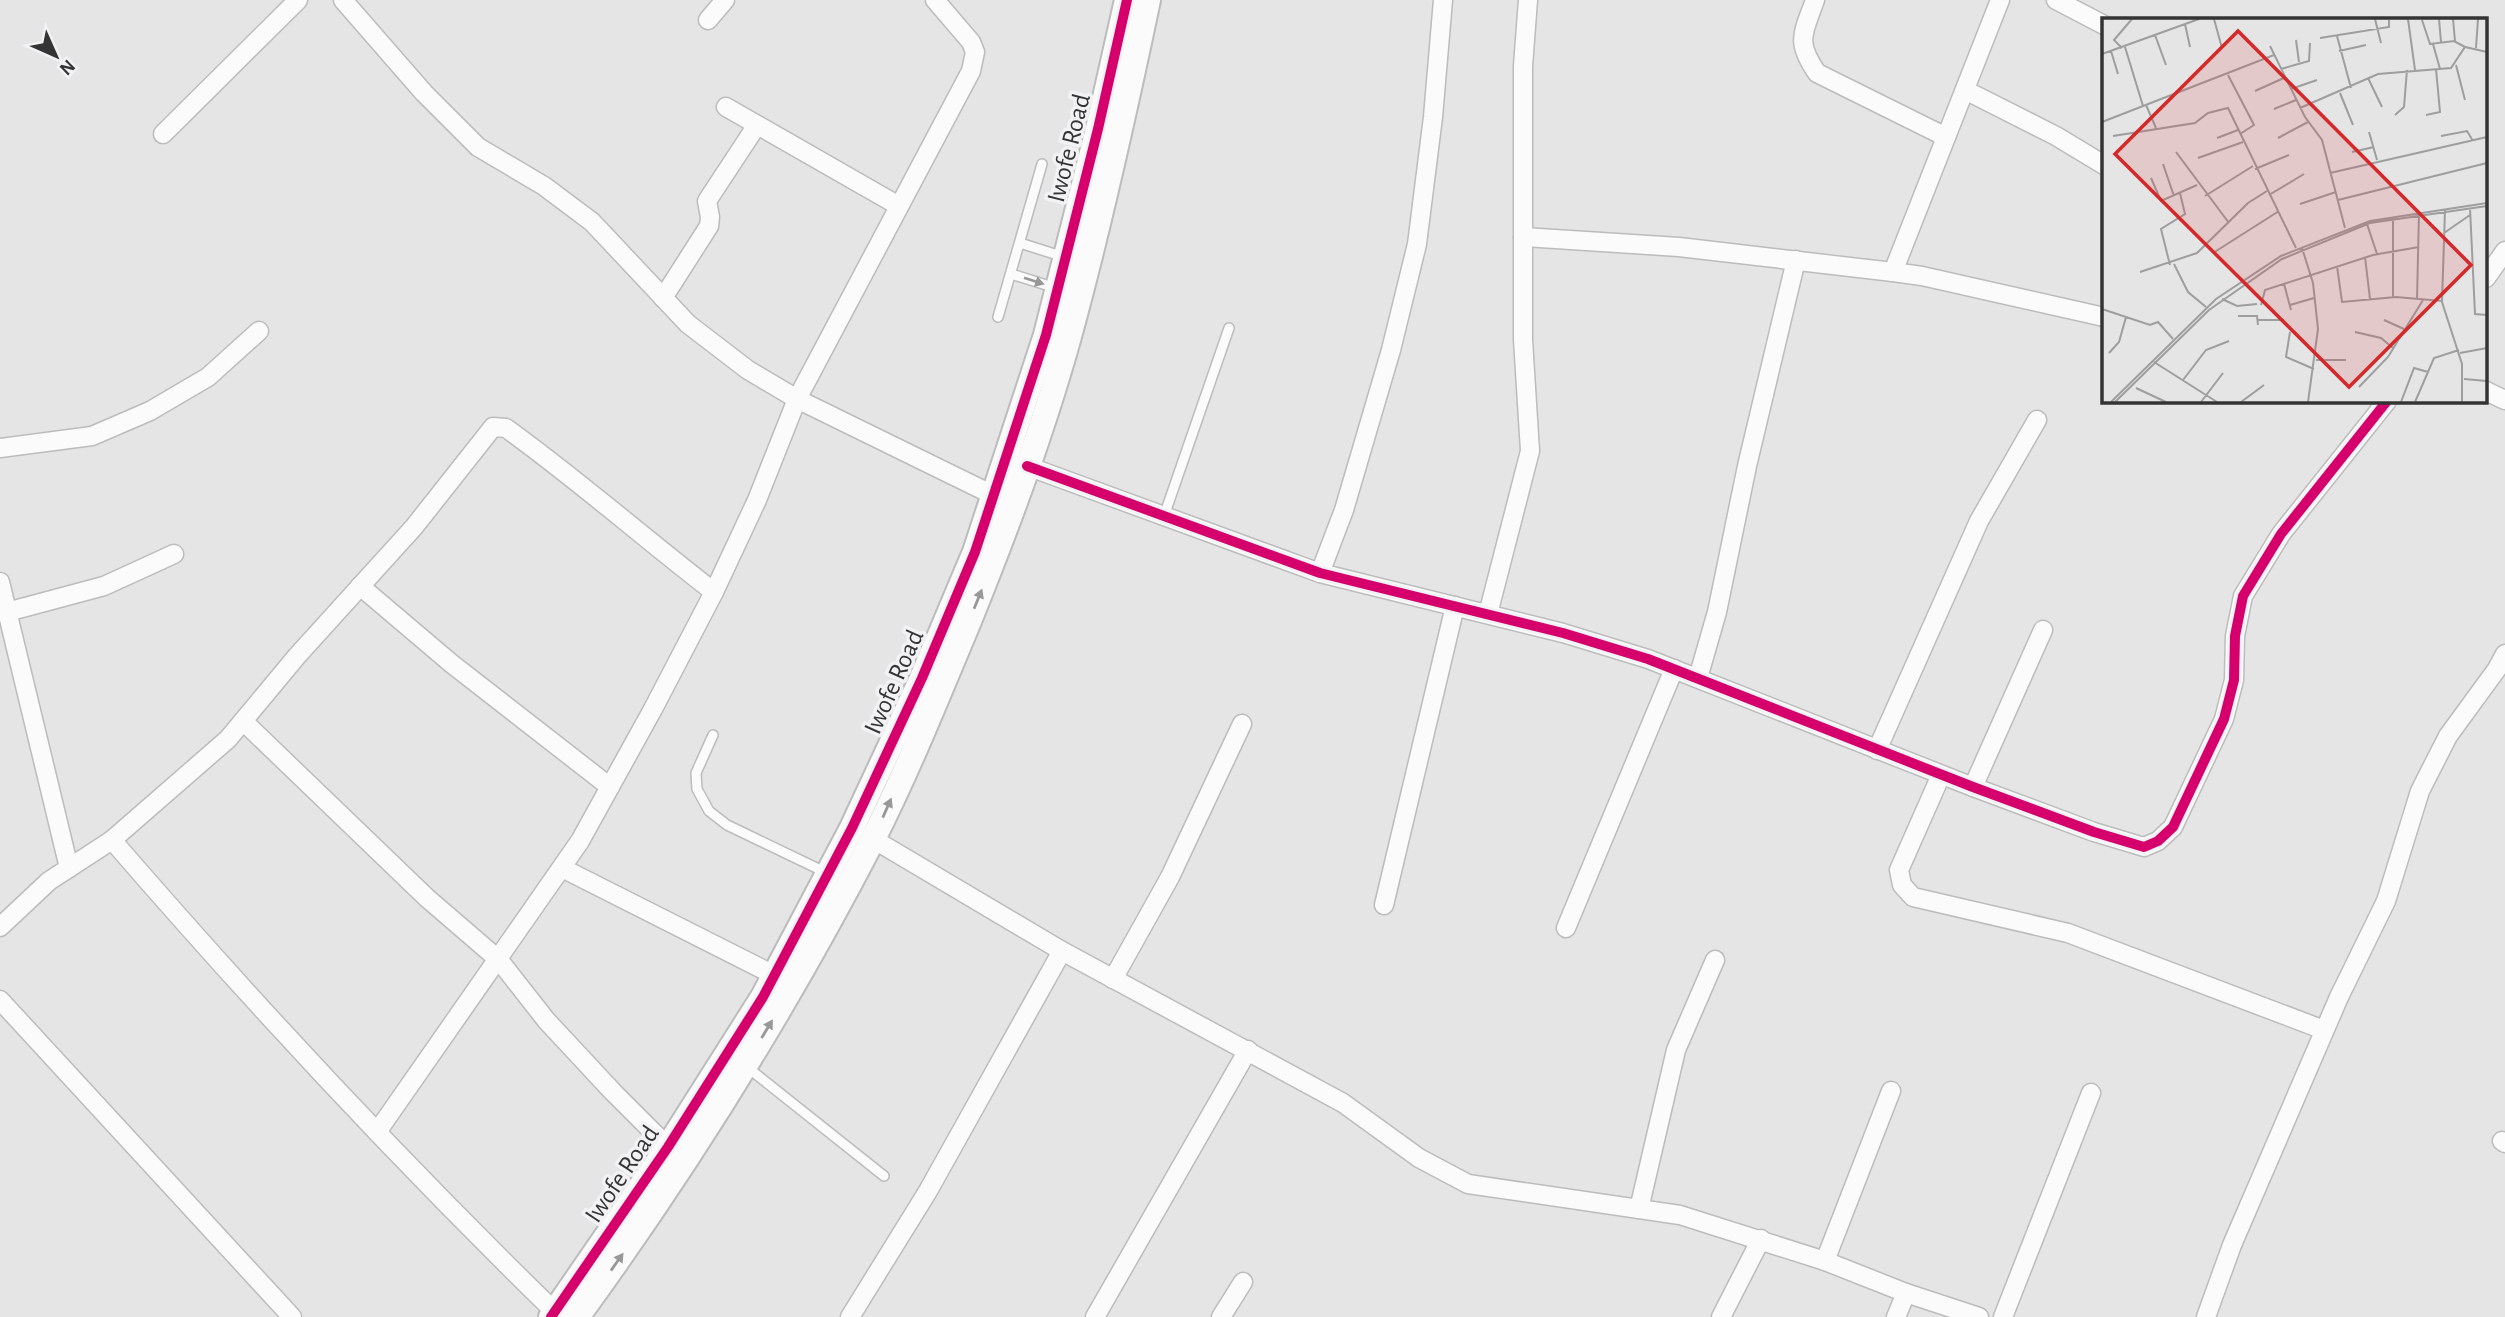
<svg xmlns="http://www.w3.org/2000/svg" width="2505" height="1317" viewBox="0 0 2505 1317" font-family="'Alegreya Sans',sans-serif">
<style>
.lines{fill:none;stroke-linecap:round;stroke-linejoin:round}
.lane-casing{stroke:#bcbcbd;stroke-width:12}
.street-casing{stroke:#bcbcbd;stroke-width:21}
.secondary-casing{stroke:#bcbcbd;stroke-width:28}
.lane{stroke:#fbfbfb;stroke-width:9}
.street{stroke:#fbfbfb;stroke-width:18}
.secondary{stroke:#fbfbfb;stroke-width:24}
.cycleway-casing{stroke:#f2f2f4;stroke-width:15}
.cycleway{stroke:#d6006c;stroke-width:10}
.oneway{fill:#989898}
.labels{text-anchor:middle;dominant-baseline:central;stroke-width:7;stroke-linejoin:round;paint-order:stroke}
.street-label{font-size:26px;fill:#343435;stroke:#f2f2f4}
.inset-road{fill:none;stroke:#9e9e9f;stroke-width:2}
.view{fill:#d62828;fill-opacity:0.15;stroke:#d62828;stroke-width:3.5}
.inset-edge{fill:none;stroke:#343435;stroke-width:3.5}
</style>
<rect width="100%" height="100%" fill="#e5e5e6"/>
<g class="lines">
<g class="lane-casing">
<g id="lane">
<path d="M1020,243L1064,257"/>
<path d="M1011,274L1056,288"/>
<path d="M998,317L1042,164"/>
<path d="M1164,516L1229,328"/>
<path d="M713,735L696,773L697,789L709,811L727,825L827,873"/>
<path d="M747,1067L884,1176"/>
</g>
</g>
<g class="street-casing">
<g id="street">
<path d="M343,0L424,93L478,147L544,186L592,222L688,324L748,370L797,399L995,496"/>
<path d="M1815,0C1803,34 1795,41 1817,73L1946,137"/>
<path d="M2056,0L2104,25"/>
<path d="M708,20L725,0"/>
<path d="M1965,90L2056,136L2104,165"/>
<path d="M726,107L899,206"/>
<path d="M163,134L298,0"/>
<path d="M1523,237L1679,247L1893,272L1922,276L2104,317"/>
<path d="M1893,272L2000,0"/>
<path d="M2486,278L2505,251"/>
<path d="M663,298L709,226L710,217L707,201L757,125"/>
<path d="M2486,391L2505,400"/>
<path d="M0,448L92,436L150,411L208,377L259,331"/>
<path d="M1027,466L1320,573L1563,633L1648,659L1973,787L2094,832L2144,847L2158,841L2173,827L2224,719L2234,680L2235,636L2243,596L2281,534L2387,401"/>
<path d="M1320,573L1344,510L1391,350L1417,244L1433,117L1443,0"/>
<path d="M0,582L69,868"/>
<path d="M360,586L452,664L610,787"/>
<path d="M7,612L104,586L174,554"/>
<path d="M1488,614L1530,451L1523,340V66L1528,0"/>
<path d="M1698,678L1717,612L1747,466L1796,260"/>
<path d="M243,721L427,898L499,960L546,1020L613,1092L668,1147"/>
<path d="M1877,750L1979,521L2037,420"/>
<path d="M1941,775L1899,870L1902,885L1913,897L2068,933L2324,1030"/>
<path d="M1973,787L2043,630"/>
<path d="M873,839L1062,951L1343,1103L1419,1158L1468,1184L1680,1215L1825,1261L1906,1293L1979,1317"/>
<path d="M112,840C253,1003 400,1161 555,1312"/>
<path d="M562,868L774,975"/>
<path d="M1384,905L1455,606"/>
<path d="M0,927L49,881L112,840L228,739L297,656L414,527L493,427L506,428C578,480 644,538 714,592"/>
<path d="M1566,928L1674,669"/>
<path d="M1113,979L1170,877L1242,724"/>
<path d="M0,1000L292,1317"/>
<path d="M377,1132L580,841L653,709L714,592L757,500L797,399L971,71L975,52L971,42L935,0"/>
<path d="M2502,1141L2505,1143"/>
<path d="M1639,1209L1676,1050L1715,960"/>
<path d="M1825,1261L1891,1091"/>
<path d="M850,1317L928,1191L1062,951"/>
<path d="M1095,1317L1248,1050"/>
<path d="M1221,1317L1243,1282"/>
<path d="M1721,1317L1761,1239"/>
<path d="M1896,1317L1906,1293"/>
<path d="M2003,1317L2091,1093"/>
<path d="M2206,1317L2232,1245L2339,997L2386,901L2420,791L2448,736L2497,669L2505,654"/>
</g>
</g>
<g class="secondary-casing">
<g id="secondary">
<path d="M551,1317L668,1147L763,997L852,828L922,678L975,552L1046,335L1098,129L1127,0"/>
<path d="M577,1317C687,1166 786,1007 872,841C908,770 938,695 969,621C1006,530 1041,436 1068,340C1099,228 1124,114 1148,0"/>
</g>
</g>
<use href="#lane" class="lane"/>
<use href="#street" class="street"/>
<use href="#secondary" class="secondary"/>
<g class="cycleway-casing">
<g id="cycleway">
<path d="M1027,466L1320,573L1563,633L1648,659L1973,787L2094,832L2144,847L2158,841L2173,827L2224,719L2234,680L2235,636L2243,596L2281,534L2387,401"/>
<path d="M551,1317L668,1147L763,997L852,828L922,678L975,552L1046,335L1098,129L1127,0"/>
</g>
</g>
<use href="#cycleway" class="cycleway"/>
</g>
<defs><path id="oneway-solid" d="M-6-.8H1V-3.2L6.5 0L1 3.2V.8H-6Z" transform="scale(1.75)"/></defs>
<g class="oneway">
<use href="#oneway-solid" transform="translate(1034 281) rotate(18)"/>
<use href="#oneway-solid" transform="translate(978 599) rotate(-68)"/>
<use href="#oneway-solid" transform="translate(887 808) rotate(-66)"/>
<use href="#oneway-solid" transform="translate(767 1029) rotate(-59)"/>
<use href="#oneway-solid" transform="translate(617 1262) rotate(-55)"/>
</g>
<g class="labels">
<g class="street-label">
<text transform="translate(1069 148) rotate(-76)">Iwofe Road</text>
<text transform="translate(894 682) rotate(-66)">Iwofe Road</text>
<text transform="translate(622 1174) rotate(-56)">Iwofe Road</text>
</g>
</g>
<g transform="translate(2102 18)">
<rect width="385" height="385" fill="#e5e5e6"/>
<path class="inset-road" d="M112,1L120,30M273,1L279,25M306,1L313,52M337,1L339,24M351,1L353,23M320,2L328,26L352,23L363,29M83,6L88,29M53,17L64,47M235,18L249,70M218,20L287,9V2M194,22L197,44M331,26L338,51M168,28L203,99L220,122L243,210M23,29L41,88M20,30L12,22L30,1M374,30L376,1M9,33L16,56M237,33L264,27M0,36L97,1M354,47L363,82M179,51L207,43L208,25M126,57L152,107L138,116M266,60L280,89M189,71L215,62M153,73L184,59M238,75L251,107M44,87L54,110M198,90L276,56L349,50L363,29L385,34M172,91L194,82M293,97L302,89L305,52M324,97L338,94L334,51M0,104L172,37M267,114L275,142M11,118L93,105L106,95L126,90L194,230M339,118L365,113L371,123M115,120L136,112M176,120L206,104M74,134L127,205M250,134L272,129M96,140L141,124M61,146L72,178M153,151L187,137M228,155L385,119M49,160L59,183L95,167M167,177L202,156M103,178L151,148M236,182L385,145M198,186L234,174M368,190L373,296L385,297M343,192L340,284L360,346V384M265,206L275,236M342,215L368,197M200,230L211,265L216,311L206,384M111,235L177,193M263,239L268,281M72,246L86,274L104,289M68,247L59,211L83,196L78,175M235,248L240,284L294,279L340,283M38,254L95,235L146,185L165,173M182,266L189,292M291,280V200M120,281L135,288L155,286M315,281L317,195M159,287L163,272L271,237L317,229M188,287L212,280M0,291L48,307L56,304L71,321M136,298H155L156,307M156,302H182M282,302L302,311M188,314L184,339L212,351M253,314L279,320L291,330M7,335L17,324L24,299M358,335L385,330M214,342H244M52,344L115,384M362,361L385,363M81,362L104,332L127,323M257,369L286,339L321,282M34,370L64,384M9,384L114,281L179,238L268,203L385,185M13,384L107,292L180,241L268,205L385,188M99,384L121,355M139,384L162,367M299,384L312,350L326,354M313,384L332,340L357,332"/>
<path class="view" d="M136,13L369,247L247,369L13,136Z"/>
<rect width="385" height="385" class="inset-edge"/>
</g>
<g transform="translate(56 56) rotate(135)" stroke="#f2f2f4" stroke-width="5" paint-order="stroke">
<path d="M0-5L12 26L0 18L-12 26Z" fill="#343435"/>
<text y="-10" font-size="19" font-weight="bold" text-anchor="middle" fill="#343435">N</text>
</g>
</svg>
